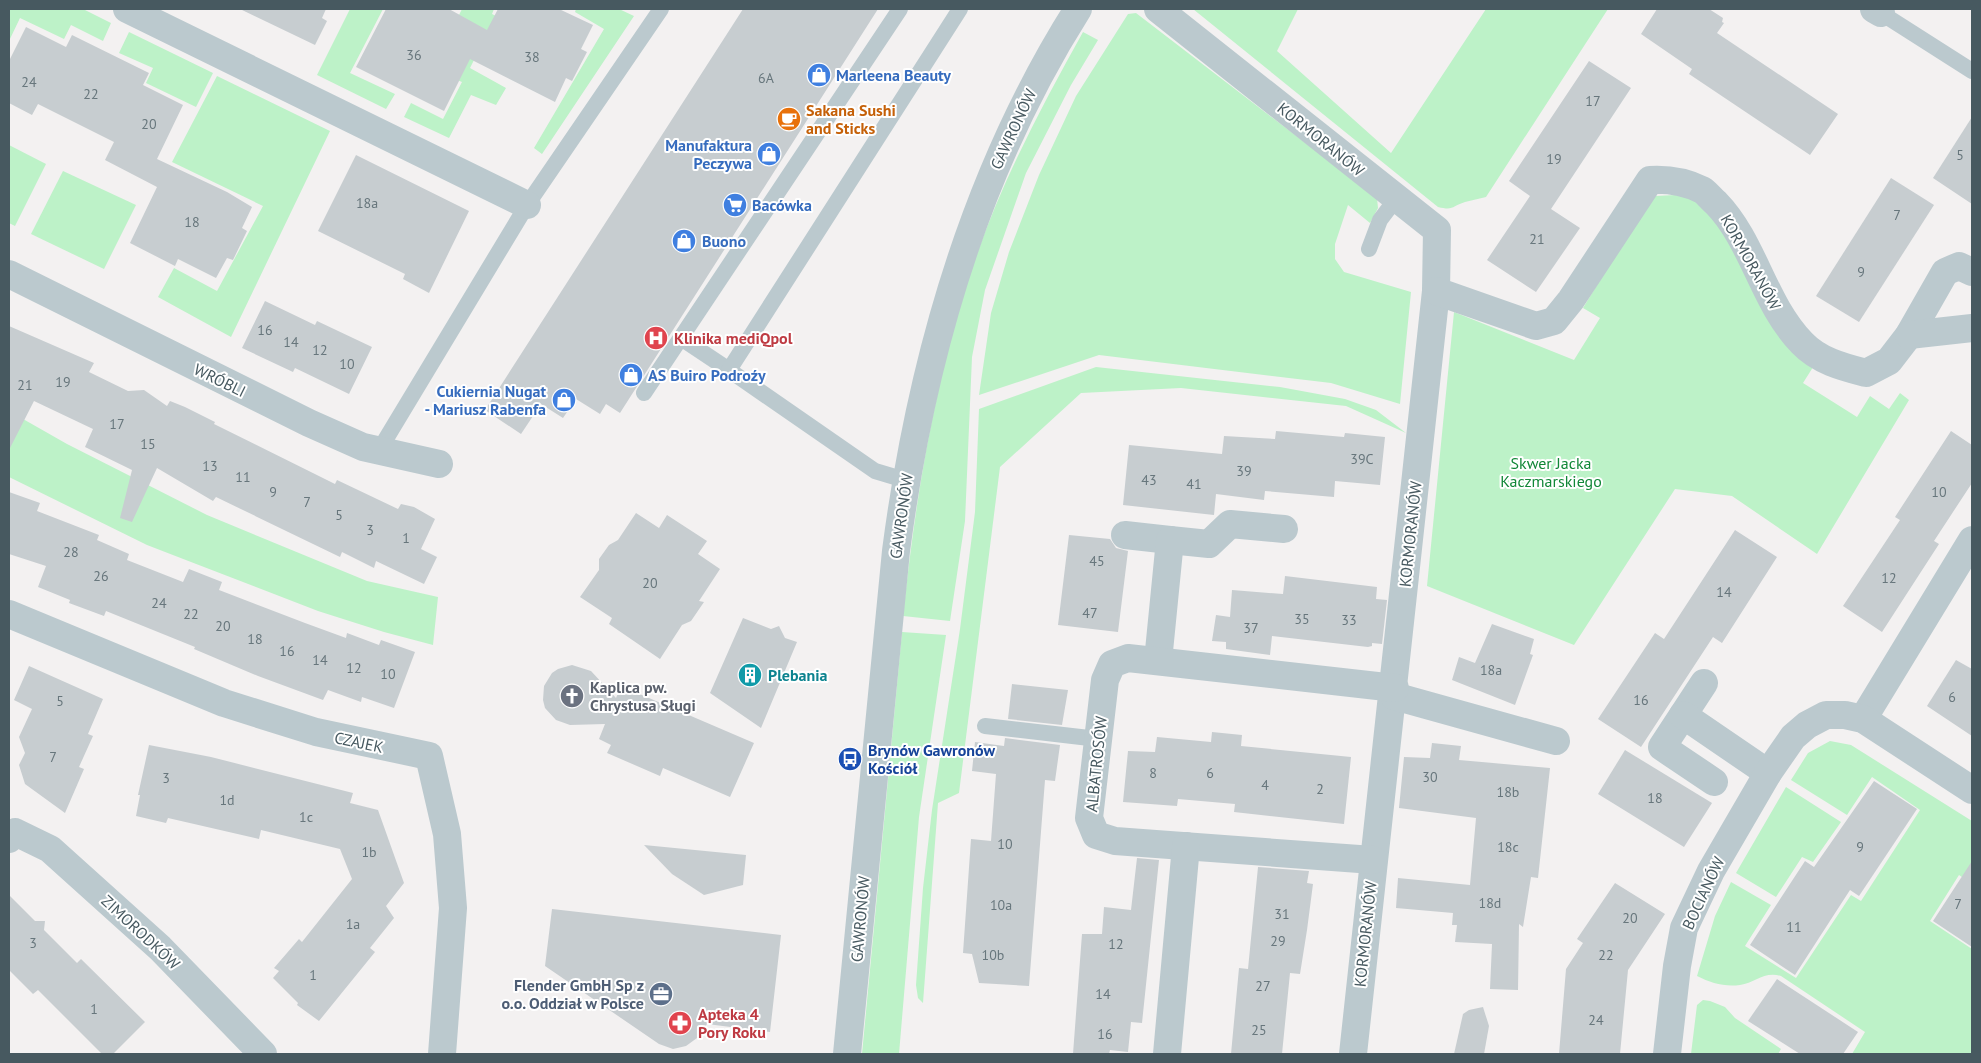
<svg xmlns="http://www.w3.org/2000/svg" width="1981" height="1063" viewBox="0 0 1981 1063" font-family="'PT Sans',sans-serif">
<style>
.green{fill:#bdf2c8}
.building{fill:#c7cdd0}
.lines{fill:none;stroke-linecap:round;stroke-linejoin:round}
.service{stroke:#bbc9ce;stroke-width:16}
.minor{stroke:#bbc9ce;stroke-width:28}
.labels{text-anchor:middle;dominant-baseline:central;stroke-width:4;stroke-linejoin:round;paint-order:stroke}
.number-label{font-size:14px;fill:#67767c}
.shop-label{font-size:16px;font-weight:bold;fill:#366cbe;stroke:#fff;text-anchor:start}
.food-label{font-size:16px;font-weight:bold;fill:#c56008;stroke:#fff;text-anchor:start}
.street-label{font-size:16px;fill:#475960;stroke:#fff}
.health-label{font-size:16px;font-weight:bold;fill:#be3a42;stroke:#fff;text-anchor:start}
.park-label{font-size:16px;fill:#118737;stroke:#fff}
.culture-label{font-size:16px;font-weight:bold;fill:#0d838f;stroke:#fff;text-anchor:start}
.worship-label{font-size:16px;font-weight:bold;fill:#5b616d;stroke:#fff;text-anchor:start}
.transit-label{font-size:16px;font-weight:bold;fill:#164399;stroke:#fff;text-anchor:start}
.service-label{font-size:16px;font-weight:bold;fill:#4e5e75;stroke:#fff;text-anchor:end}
</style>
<rect width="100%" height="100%" fill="#f3f1f1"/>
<g class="green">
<path d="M9,9H83L111,23L103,41L71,25L64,39L20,18L9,41Z"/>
<path d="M350,9H383L350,73L395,94L386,109L317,75Z"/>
<path d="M462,9H494L492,14L496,16L470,68L506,88L496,105L471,95L449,138L404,117L411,103L443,119L462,82L457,80L459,15Z"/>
<path d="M576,9H619L634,16L542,154L534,148L604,29L575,12Z"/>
<path d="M1193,9H1298L1277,51L1391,153L1486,9H1608L1486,197C1479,199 1472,200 1465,202C1452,206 1454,211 1438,207Z"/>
<path d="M1136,13L1377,198L1378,208L1370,223L1348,205L1335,244V259L1344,272L1411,292L1400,404L1331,383L1099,355L979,395L991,313L1009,252L1039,175L1076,96L1128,14Z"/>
<path d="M129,32L213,73L196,107L146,83L153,68L119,53Z"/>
<path d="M1083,32L1098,40L1071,85L1026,173L985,290L972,357L965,521L950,621L903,616C916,495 934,383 972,268C1000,185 1041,107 1083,32Z"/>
<path d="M217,76L330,131L231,337L158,297L174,268L217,291L263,206L172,162Z"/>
<path d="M9,145L46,164L15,226L9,223Z"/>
<path d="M63,171L136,205L104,269L31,234Z"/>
<path d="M1675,195L1695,198L1709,209L1815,364L1803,383L1857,417L1870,396L1889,409L1900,393L1909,400L1817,554L1732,496L1675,489L1574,645L1427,586L1454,312L1574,360L1600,318L1583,308L1643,209L1656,196Z"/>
<path d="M1096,367L1280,387L1345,399L1376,410L1406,433L1346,406L1181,388L1081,393L1000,467L959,793L938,803L923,1003L918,998L916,985L923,888L932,810L960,629L975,512L979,409Z"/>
<path d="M9,411L67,444L207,515L367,581L438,597L433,645L384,632L318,611L191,562L147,545L9,477Z"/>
<path d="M902,632L946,635L919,817L899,1054H862Z"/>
<path d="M1830,741L1851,745L1972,821V884L1959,875L1930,921L1972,949V1054H1852L1865,1032L1781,976C1764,971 1755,983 1740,985C1724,987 1711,983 1697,976L1715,916L1731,882L1771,905L1745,946L1796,978L1851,895L1861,901L1920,810L1872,777L1847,815L1791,780L1808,753Z"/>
<path d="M1786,787L1841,822L1813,862L1802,857L1776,897L1736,873Z"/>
<path d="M1703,1000L1710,1001L1725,1007L1735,1018L1781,1049L1778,1054H1691L1697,1005Z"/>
</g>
<g class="building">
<path d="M240,9H326L322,18L327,21L315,45Z"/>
<path d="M386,9H449L487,30L498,9H559L593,25L581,49L587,52L572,81L566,78L555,102L470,59L444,111L356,67Z"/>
<path d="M743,9H878L620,413L606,404L600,414L576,399L563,418L541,404L521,434L485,410Z"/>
<path d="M1657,9H1709L1723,18L1722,22L1724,23L1717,33L1838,114L1810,155L1689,74L1692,69L1641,34Z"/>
<path d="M26,27L66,47L72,35L149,73L143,85L183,105L157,159L227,192L252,207L242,228L247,231L233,260L227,258L216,278L178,259L175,266L130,243L157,187L105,160L114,142L38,104L32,115L9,103V61Z"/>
<path d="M1589,61L1631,88L1551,209L1580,228L1536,292L1487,260L1530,196L1509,181Z"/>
<path d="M1972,117V204L1933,178Z"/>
<path d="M356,155L469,211L429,293L403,279L405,274L318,231Z"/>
<path d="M1891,178L1934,205L1859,322L1816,296Z"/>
<path d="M265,301L315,325L317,321L372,347L349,394L295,368L293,372L242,348Z"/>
<path d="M9,326L94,363L89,372L128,391L144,390L167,406L170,401L185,407L215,422L214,424L335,484L337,480L398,509L401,504L414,507L435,519L421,549L437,557L424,584L376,561L374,568L342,552L340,557L216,497L213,501L157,468L132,522L120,518L132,470L85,447L93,429L34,401L9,450Z"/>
<path d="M1276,431L1344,437L1345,433L1385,437L1380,485L1335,481L1334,497L1265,491L1264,500L1216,494L1214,515L1123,505L1129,445L1222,454L1224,436L1275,439Z"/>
<path d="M1951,431L1972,445V483L1934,541L1939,544L1882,632L1843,606L1900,520L1895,517Z"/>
<path d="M9,492L40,503L37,511L99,535L97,540L129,554L127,560L183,582L189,569L222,582L219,590L305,623L346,638L347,633L379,645L381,640L415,652L394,708L362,697L361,702L328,690L323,700L258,676L194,649L195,647L106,611L104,616L69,603L70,600L38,587L46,566L9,554Z"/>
<path d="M636,513L659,528L667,515L707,541L698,554L720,569L699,601L704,602L691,621L682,625L660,659L609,624L612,618L580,597L599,570V559L609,545L618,540Z"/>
<path d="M1735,530L1777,557L1722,643L1713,637L1641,747L1598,719L1655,633L1664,639Z"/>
<path d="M1069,535L1110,539L1116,548L1128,551L1118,632L1058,625Z"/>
<path d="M1285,576L1377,587L1376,599L1387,600L1382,644L1372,643V646L1368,647L1272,636L1270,655L1226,649V642L1212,641L1216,615L1230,617L1232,590L1283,594Z"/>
<path d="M743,618L771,629L779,626L785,638L797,642L761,728L710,693Z"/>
<path d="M1492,624L1534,639L1530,654L1533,655L1515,705L1452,680L1459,657L1475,663Z"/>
<path d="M1956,660L1972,669V736L1927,706Z"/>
<path d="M572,665L591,671L616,698L621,686L754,743L730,797L663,768L660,776L607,753L611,745L599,739L605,724L570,725L556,720L545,708L543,700L544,686L552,673L558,669Z"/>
<path d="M29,666L103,699L88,734L93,736L79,767L84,769L65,813L25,784L19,765L25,753L19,737L32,709L14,700Z"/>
<path d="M1012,684L1068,690L1062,725L1008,719Z"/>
<path d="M1212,732L1242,735L1241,746L1351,757L1344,824L1234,812L1235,804L1178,799L1177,806L1123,802L1128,751L1155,752L1157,737L1211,742Z"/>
<path d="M1005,738L1060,745L1055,781L1045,780L1029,986L979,983L972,954L963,953L971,839L991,841L996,774L972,771L975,742L1004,746Z"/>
<path d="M1432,743L1461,746L1459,760L1550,768L1538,878L1531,877L1523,927L1519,924L1518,990L1490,989L1492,944L1455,942L1457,925H1452L1453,913L1396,908L1398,878L1470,885L1476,818L1399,808L1404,757L1430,758Z"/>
<path d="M149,745L211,757L353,793L350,803L378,810L404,883L386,906L394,918L370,948L375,952L319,1021L297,1005L298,1003L273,978L279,971L274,968L299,939L302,942L352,879L340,849L261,830L259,839L168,818L166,823L136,816L140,795H138Z"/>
<path d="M1625,750L1712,803L1684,847L1598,794Z"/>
<path d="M1874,781L1917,809L1859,896L1850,890L1795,975L1750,945L1805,861L1814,867Z"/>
<path d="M644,845L746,855L743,885L704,895L672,874Z"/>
<path d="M1137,858L1159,860L1142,1023L1131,1022L1128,1052L1110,1050L1109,1054H1073L1082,934H1102L1104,907L1131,910Z"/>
<path d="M1972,861V947L1933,921Z"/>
<path d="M1258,867L1309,871L1307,883L1313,884L1307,930L1300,974L1290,973L1282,1054H1231L1239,968L1248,969Z"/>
<path d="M1615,883L1665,914L1628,970L1620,1054H1559L1566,969L1583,943L1577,939Z"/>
<path d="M9,895L35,921H45L44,930L77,963L81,959L145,1022L113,1054H102L38,990L33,994L9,970Z"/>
<path d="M552,909L781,935L770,1032L707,1024L697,1038L686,1046L673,1049L659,1044L545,966Z"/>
<path d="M1777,979L1858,1032L1843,1054H1800L1748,1021Z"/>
<path d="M1483,1007L1489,1026L1484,1054H1454L1463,1014L1469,1010Z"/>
</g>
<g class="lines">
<g class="service">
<path d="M1881,13L1972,71"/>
<path d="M1369,249L1380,220L1396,199"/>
<path d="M681,338L729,370"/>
<path d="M644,393L900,9"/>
<path d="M378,452L527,205L661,9"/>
<path d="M905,480L875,471L729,370L960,9"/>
<path d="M985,726L1098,739"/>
</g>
<g class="minor">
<path d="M127,9L527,205"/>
<path d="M1158,9L1437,230L1436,291L1353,1054"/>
<path d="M1874,9L1881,13"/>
<path d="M9,274L309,423L363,447L439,464"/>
<path d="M1436,291L1536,326L1554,321L1571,300L1650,180C1668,179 1686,182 1702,190C1707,193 1711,199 1716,203C1754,242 1763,303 1802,343C1819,361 1843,367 1866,373L1889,361L1909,335L1945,272L1959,266L1972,272"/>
<path d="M1909,335L1972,328"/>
<path d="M1125,535L1170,540"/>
<path d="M9,614L224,703L316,732L429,756L447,834L453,908L442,1054"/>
<path d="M1158,661L1170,540L1209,544L1230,524L1284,529"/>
<path d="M1704,683L1662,747L1714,782"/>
<path d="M1394,696L1556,741"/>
<path d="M1683,715L1768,773"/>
<path d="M1863,719L1972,540"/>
<path d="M9,839L15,832L50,849L160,948L263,1054"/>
<path d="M1373,860L1115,841L1096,835L1089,818L1105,680L1112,664L1128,658L1395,688"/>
<path d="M847,1054L896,551C921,360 974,173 1078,9"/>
<path d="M1167,1054L1186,846"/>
<path d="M1667,1054L1677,966L1684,928L1711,871L1768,773L1793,737L1807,725L1826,715H1845L1863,719L1972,790"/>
</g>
</g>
<defs>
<g id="shop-disc" transform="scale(1.25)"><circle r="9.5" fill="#3f7fe0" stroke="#fff"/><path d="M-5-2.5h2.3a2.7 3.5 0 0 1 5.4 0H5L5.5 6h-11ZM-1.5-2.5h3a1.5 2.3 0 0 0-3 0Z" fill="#fff"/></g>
<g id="cafe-disc" transform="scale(1.25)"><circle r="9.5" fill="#e8710a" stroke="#fff"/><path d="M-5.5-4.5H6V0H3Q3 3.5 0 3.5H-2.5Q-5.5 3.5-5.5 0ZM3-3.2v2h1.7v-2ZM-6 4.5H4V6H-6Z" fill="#fff"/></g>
<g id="supermarket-disc" transform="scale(1.25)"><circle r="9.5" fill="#3f7fe0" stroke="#fff"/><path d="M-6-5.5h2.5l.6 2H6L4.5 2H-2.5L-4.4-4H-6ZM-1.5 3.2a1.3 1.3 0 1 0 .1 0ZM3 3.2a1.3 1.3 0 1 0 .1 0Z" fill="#fff"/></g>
<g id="hospital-disc" transform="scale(1.25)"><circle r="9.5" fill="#e0444e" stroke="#fff"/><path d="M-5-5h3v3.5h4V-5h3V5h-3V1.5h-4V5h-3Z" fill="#fff"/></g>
<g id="building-disc" transform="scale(1.25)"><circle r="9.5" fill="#0f9aa8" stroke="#fff"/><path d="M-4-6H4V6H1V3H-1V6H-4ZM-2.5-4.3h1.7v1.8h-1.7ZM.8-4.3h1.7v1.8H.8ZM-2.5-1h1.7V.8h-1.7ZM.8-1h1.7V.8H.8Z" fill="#fff"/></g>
<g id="church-disc" transform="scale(1.25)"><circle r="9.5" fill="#6b7280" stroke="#fff"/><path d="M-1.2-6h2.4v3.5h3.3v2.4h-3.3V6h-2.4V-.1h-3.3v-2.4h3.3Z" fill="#fff"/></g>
<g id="bus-disc" transform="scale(1.25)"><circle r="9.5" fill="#1a4fb4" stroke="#fff"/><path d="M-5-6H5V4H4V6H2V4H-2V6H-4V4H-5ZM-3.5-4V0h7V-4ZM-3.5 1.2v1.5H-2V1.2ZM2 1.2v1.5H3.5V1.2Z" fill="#fff"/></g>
<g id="office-disc" transform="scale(1.25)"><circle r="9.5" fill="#5c6f8a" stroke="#fff"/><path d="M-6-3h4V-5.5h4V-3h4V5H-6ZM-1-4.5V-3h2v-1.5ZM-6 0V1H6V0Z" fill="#fff"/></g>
<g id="pharmacy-disc" transform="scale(1.25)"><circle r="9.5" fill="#e0444e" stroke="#fff"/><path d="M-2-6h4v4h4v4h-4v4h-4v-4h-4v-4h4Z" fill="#fff"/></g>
</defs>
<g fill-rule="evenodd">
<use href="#shop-disc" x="819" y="75"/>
<use href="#cafe-disc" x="789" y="119"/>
<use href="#shop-disc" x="769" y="154"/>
<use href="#supermarket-disc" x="735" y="205"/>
<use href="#shop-disc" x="684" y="241"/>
<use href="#hospital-disc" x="656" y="338"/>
<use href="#shop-disc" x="631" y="375"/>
<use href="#shop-disc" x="564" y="400"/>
<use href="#building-disc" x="750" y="675"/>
<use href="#church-disc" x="572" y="696"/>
<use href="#bus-disc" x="850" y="759"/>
<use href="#office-disc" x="661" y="994"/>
<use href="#pharmacy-disc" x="680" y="1023"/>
</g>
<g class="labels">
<g class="number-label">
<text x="414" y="55">36</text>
<text x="532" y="57">38</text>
<text x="766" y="78">6A</text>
<text x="29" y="82">24</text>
<text x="91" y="94">22</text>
<text x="1593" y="101">17</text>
<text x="149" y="124">20</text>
<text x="1960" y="155">5</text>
<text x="1554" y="159">19</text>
<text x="367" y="203">18a</text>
<text x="1897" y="215">7</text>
<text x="192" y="222">18</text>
<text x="1537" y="239">21</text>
<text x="1861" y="272">9</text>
<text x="265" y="330">16</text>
<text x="291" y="342">14</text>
<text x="320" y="350">12</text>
<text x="347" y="364">10</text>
<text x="63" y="382">19</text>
<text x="25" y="385">21</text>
<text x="117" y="424">17</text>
<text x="148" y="444">15</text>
<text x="1362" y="459">39C</text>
<text x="210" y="466">13</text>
<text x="1244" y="471">39</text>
<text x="243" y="477">11</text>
<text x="1149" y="480">43</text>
<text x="1194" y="484">41</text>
<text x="273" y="492">9</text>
<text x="1939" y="492">10</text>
<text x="307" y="502">7</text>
<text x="339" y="515">5</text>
<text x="370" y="530">3</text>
<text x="406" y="538">1</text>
<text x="71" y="552">28</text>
<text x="1097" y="561">45</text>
<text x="101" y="576">26</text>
<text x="1889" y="578">12</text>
<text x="650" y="583">20</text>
<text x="1724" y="592">14</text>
<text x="159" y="603">24</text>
<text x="1090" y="613">47</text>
<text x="191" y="614">22</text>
<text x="1302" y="619">35</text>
<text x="1349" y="620">33</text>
<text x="223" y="626">20</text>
<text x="1251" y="628">37</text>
<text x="255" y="639">18</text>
<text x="287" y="651">16</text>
<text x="320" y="660">14</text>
<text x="354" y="668">12</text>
<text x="1491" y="670">18a</text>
<text x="388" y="674">10</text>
<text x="1952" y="697">6</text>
<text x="1641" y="700">16</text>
<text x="60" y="701">5</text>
<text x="53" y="757">7</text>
<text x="1153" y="773">8</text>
<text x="1210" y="773">6</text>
<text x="1430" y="777">30</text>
<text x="166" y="778">3</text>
<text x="1265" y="785">4</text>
<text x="1320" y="789">2</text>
<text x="1508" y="792">18b</text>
<text x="1655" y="798">18</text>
<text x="227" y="800">1d</text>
<text x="306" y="817">1c</text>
<text x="1005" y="844">10</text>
<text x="1508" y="847">18c</text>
<text x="1860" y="847">9</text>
<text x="369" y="852">1b</text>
<text x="1490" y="903">18d</text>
<text x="1958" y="904">7</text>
<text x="1001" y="905">10a</text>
<text x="1282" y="914">31</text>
<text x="1630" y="918">20</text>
<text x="353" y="924">1a</text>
<text x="1794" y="927">11</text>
<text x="1278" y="941">29</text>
<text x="33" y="943">3</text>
<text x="1116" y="944">12</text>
<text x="993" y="955">10b</text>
<text x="1606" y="955">22</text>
<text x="313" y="975">1</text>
<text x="1263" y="986">27</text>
<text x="1103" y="994">14</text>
<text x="94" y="1009">1</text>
<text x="1596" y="1020">24</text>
<text x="1259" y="1030">25</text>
<text x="1105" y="1034">16</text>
</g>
<g class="shop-label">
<text x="836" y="75">Marleena Beauty</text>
<text x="752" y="145" text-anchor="end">Manufaktura<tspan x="752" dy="18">Peczywa</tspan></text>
<text x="752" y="205">Bacówka</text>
<text x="702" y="241">Buono</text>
<text x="648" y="375">AS Buiro Podroźy</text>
<text x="546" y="391" text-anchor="end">Cukiernia Nugat<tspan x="546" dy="18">- Mariusz Rabenfa</tspan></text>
</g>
<g class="food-label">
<text x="806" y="110">Sakana Sushi<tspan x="806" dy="18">and Sticks</tspan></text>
</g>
<g class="street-label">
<text transform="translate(1013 129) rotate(-65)">GAWRONÓW</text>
<text transform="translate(1321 139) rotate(39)">KORMORANÓW</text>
<text transform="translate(1751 262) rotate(61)">KORMORANÓW</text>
<text transform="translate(220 380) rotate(26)">WRÓBLI</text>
<text transform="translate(901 516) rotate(-82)">GAWRONÓW</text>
<text transform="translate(1410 534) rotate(-84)">KORMORANÓW</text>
<text transform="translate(359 742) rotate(12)">CZAJEK</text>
<text transform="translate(1096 764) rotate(-84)">ALBATROSÓW</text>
<text transform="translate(1703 893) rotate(-65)">BOCIANÓW</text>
<text transform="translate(860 919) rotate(-85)">GAWRONÓW</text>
<text transform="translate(141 932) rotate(43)">ZIMORODKÓW</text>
<text transform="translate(1365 934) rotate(-84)">KORMORANÓW</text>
</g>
<g class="health-label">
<text x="674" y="338">Klinika mediQpol</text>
<text x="698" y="1014">Apteka 4<tspan x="698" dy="18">Pory Roku</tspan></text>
</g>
<g class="park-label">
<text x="1551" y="463">Skwer Jacka<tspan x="1551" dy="18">Kaczmarskiego</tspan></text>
</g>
<g class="culture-label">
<text x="768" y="675">Plebania</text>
</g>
<g class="worship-label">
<text x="590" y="687">Kaplica pw.<tspan x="590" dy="18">Chrystusa Sługi</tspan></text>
</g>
<g class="transit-label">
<text x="868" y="750">Brynów Gawronów<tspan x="868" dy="18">Kościół</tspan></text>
</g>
<g class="service-label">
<text x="644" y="985">Flender GmbH Sp z<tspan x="644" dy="18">o.o. Oddział w Polsce</tspan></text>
</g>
</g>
<rect width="1981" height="1063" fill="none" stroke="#475960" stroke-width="20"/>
</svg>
